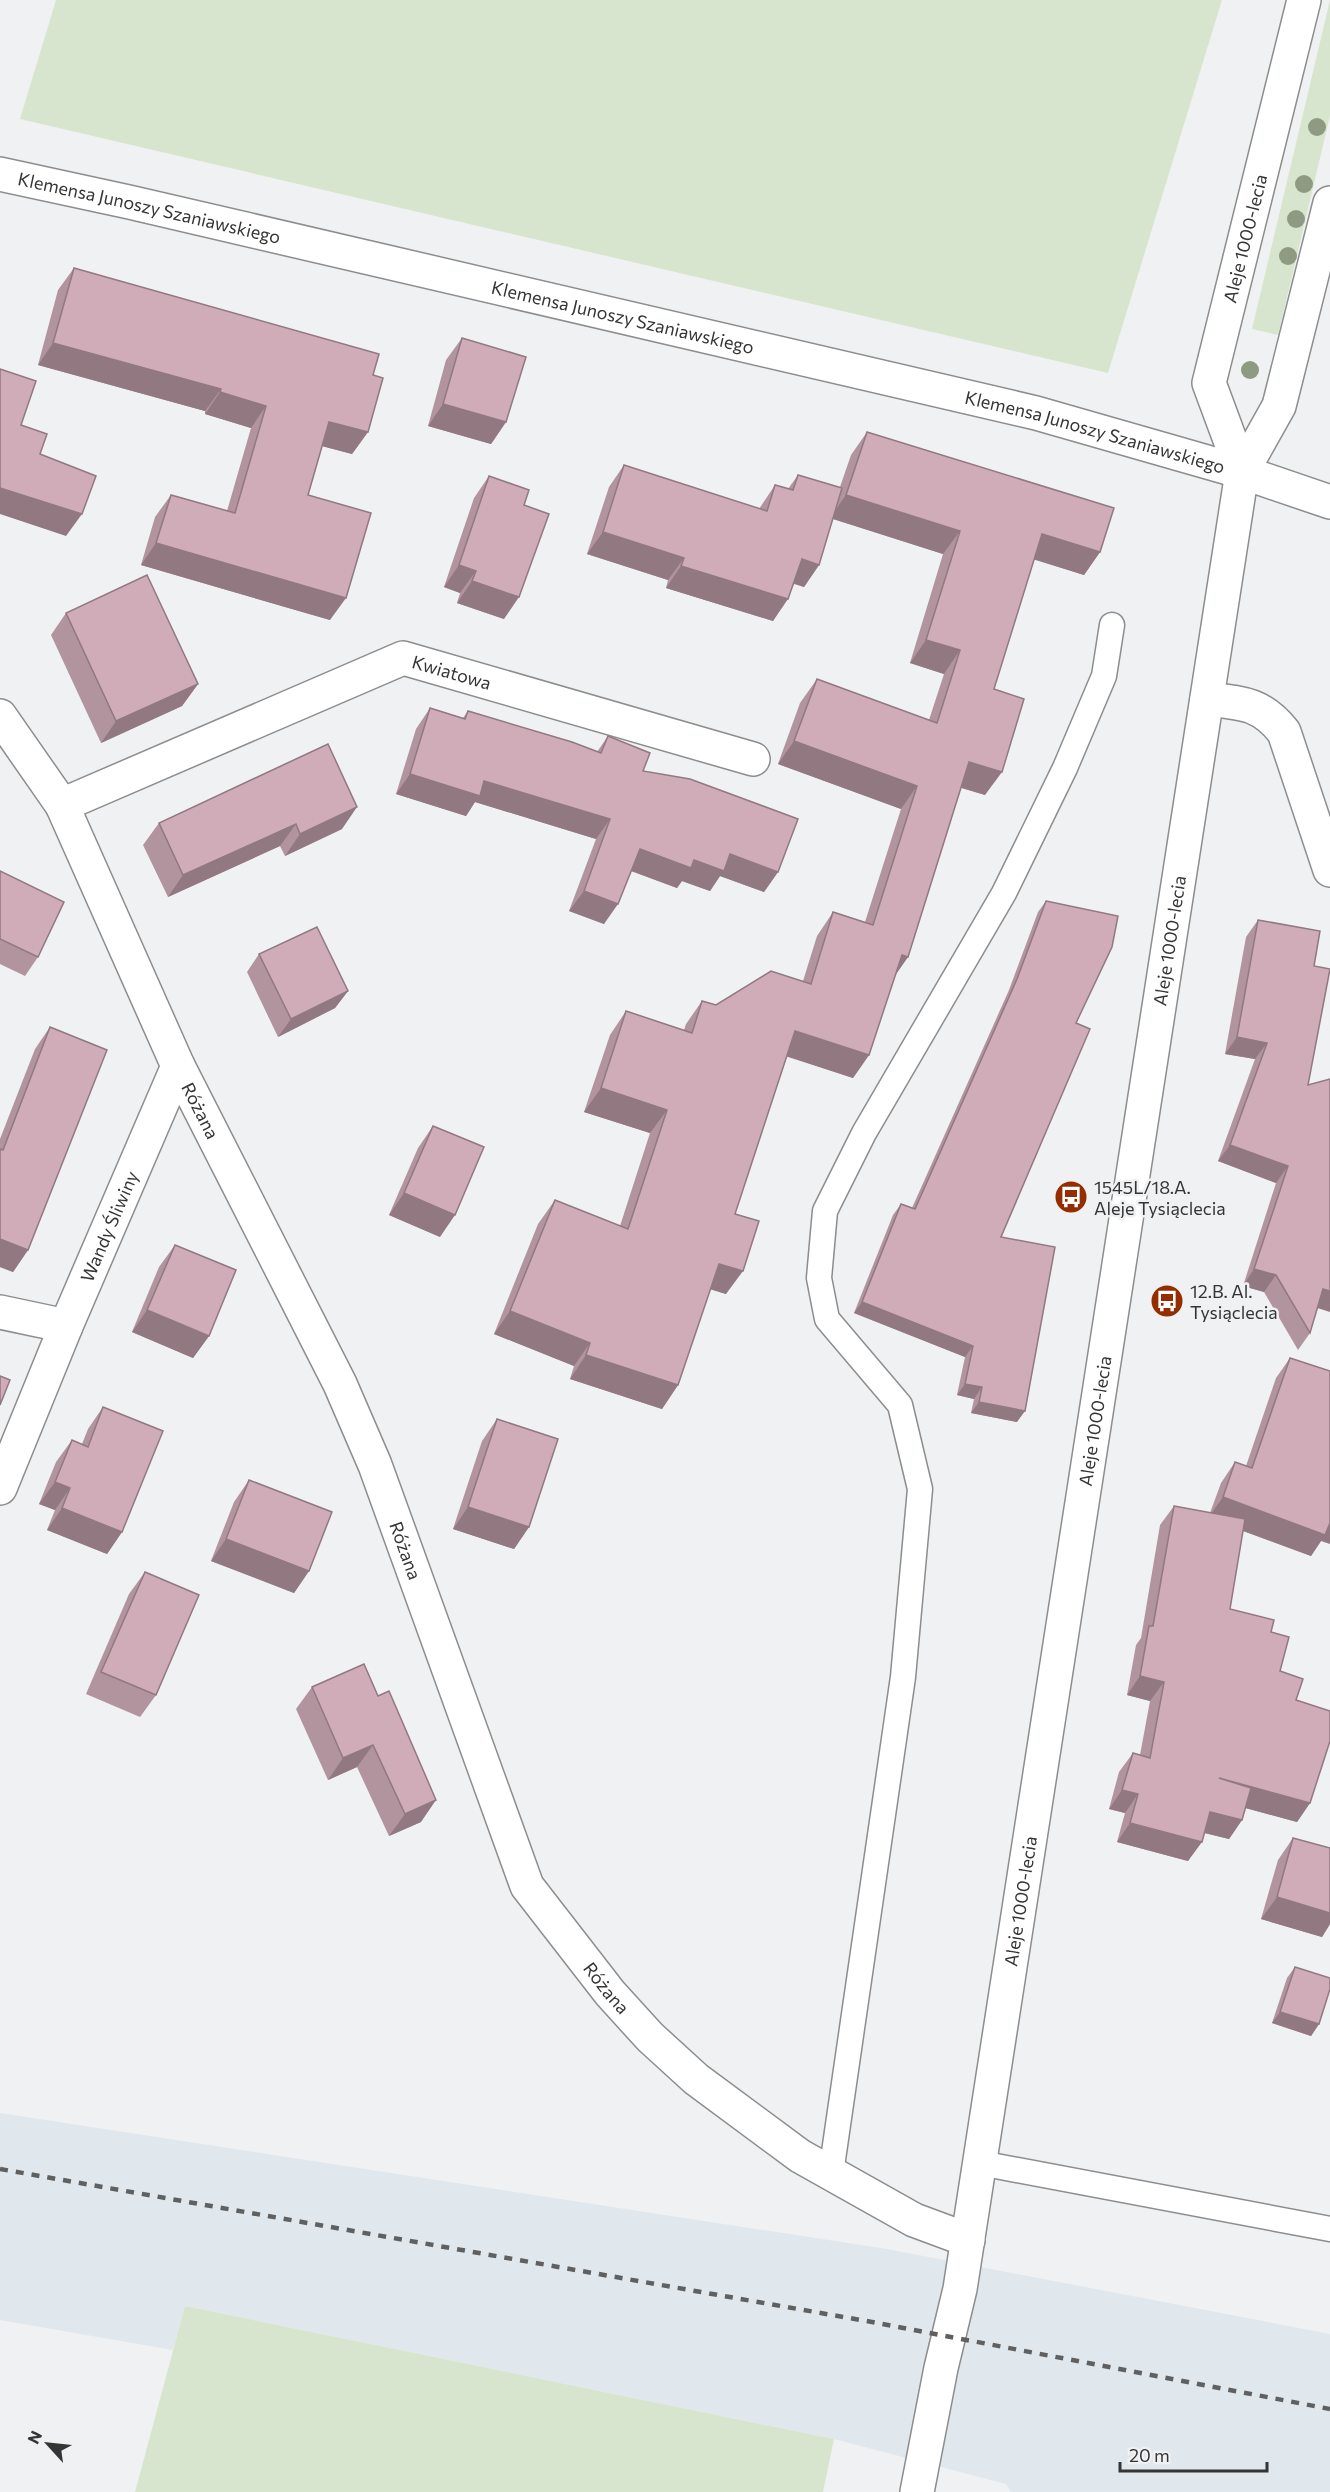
<svg xmlns="http://www.w3.org/2000/svg" width="1330" height="2492" viewBox="0 0 1330 2492" font-family="Commissioner,sans-serif">
<style>
.built{fill:#e0e7ed}
.green{fill:#d8e5ce}
.lines{fill:none;stroke-linecap:round;stroke-linejoin:round}
.service-casing{stroke:#8c8d8e;stroke-width:27}
.minor-casing{stroke:#8c8d8e;stroke-width:36}
.tertiary-casing{stroke:#8c8d8e;stroke-width:36}
.service{stroke:#fff;stroke-width:24}
.minor{stroke:#fff;stroke-width:33}
.tertiary{stroke:#fff;stroke-width:33}
.rail{stroke:#606060;stroke-width:4.5;stroke-dasharray:8 8;stroke-linecap:butt}
.tree{fill:#8e9b82}
.wall{fill:#b2949e}
.shaded-wall{fill:#917881}
.building{fill:#cfacb8;stroke:#917881;stroke-width:1.5}
.labels{text-anchor:middle;dominant-baseline:central;stroke-width:5;stroke-linejoin:round;paint-order:stroke}
.street-label{font-size:18px;fill:#353535;stroke:#f0f1f2}
.poi-label{font-size:18px;fill:#353535;stroke:#f0f1f2;text-anchor:start}
</style>
<rect width="100%" height="100%" fill="#f0f1f2"/>
<path class="built" d="M0,2113L887,2249L1330,2334V2492H1011L1006,2484L834,2439L185,2306L173,2350L0,2320Z"/>
<g class="green">
<path d="M56,0H1222L1108,373L20,119Z"/>
<path d="M1330,0V116L1278,335L1252,329Z"/>
<path d="M185,2306L834,2439L823,2492H135Z"/>
</g>
<g class="lines">
<g class="service-casing">
<g id="service">
<path d="M980,2163L1330,2229"/>
<path d="M831,2173L903,1677L920,1489L900,1405L827,1319L819,1278L825,1211L864,1133L1004,893L1065,768L1104,676L1112,625"/>
</g>
</g>
<g class="minor-casing">
<g id="minor">
<path d="M1207,699C1242,703 1261,703 1284,732L1330,870"/>
<path id="s1" d="M0,716L62,805L178,1066L340,1384L375,1465L527,1886L610,1993L650,2037L696,2079L800,2156L914,2220L968,2240"/>
<path id="s2" d="M62,805L403,658L753,759"/>
<path id="s3" d="M0,1312L66,1326L178,1066"/>
<path d="M0,1488L66,1326"/>
</g>
</g>
<g class="tertiary-casing">
<g id="tertiary">
<path id="s4" d="M0,174L129,202L1036,413L1242,472L1330,502"/>
<path id="s5" d="M1242,472L1209,383L1304,0"/>
<path id="s6" d="M917,2492L941,2368L960,2289L1242,472L1279,406L1330,203"/>
</g>
</g>
<use href="#service" class="service"/>
<use href="#minor" class="minor"/>
<use href="#tertiary" class="tertiary"/>
<path class="rail" d="M0,2169L872,2322L1330,2409"/>
</g>
<g class="tree">
<circle cx="1317" cy="127" r="9"/>
<circle cx="1304" cy="184" r="9"/>
<circle cx="1296" cy="219" r="9"/>
<circle cx="1288" cy="256" r="9"/>
<circle cx="1250" cy="370" r="9"/>
</g>
<g class="wall">
<path d="M74,268L373,375L368,432L352,454L322,446L308,495L330,620L141,565L155,517L171,495L227,511L251,428L205,414V411L38,365L58,290Z"/>
<path d="M462,338L506,422L491,444L428,426L446,360Z"/>
<path d="M867,432L1100,552L1084,575L1034,559L994,689L985,795L961,788L908,957L895,975L869,1055L853,1078L787,1056L735,1214L726,1294L710,1289L678,1385L662,1409L570,1379L574,1366L494,1334L538,1224L555,1200L620,1226L650,1133L584,1112L610,1035L626,1011L684,1030L686,1024L702,1001L716,1005L803,981L817,936L833,912L865,922L901,809L778,764L800,703L817,679L929,720L944,674L910,663L943,554L833,519L819,565L804,587L794,584L773,621L666,588L668,580L587,554L609,487L624,465L759,509L775,485L788,489L798,475L840,487L851,455Z"/>
<path d="M489,476L524,505L504,619L457,603L460,593L444,587L474,498Z"/>
<path d="M66,613L198,684L182,706L101,743L51,635Z"/>
<path d="M430,708L463,718L468,711L597,752L608,736L643,771L778,872L764,892L720,876L710,891L682,881L677,888L631,871L604,924L569,911L596,839L475,802L466,816L396,794L416,729Z"/>
<path d="M328,744L342,829L285,856L280,846L168,897L143,845L159,823Z"/>
<path d="M0,871L38,957L25,976L0,964Z"/>
<path d="M1046,901L1076,1023L1001,1237L1017,1422L971,1413L974,1399L957,1395L965,1357L854,1313L893,1215L901,1204L912,1208L1009,990L1038,912Z"/>
<path d="M1258,920L1314,966L1308,1085L1317,1308L1310,1333L1298,1350L1264,1292L1243,1286L1276,1183L1218,1161L1255,1059L1225,1054L1246,937Z"/>
<path d="M259,954L348,991L335,1008L278,1037L247,972Z"/>
<path d="M50,1027L28,1250L13,1272L0,1267V1139L35,1049Z"/>
<path d="M433,1126L440,1237L389,1215L418,1148Z"/>
<path d="M175,1245L209,1336L193,1358L132,1332L159,1267Z"/>
<path d="M1290,1358L1321,1541L1311,1556L1243,1531L1230,1609L1271,1632L1280,1671L1296,1700L1310,1803L1297,1822L1245,1808L1242,1820L1229,1839L1204,1833L1188,1861L1117,1842L1125,1813L1109,1809L1119,1772L1133,1753L1140,1755L1150,1701L1127,1695L1136,1645L1141,1638L1160,1525L1174,1506L1210,1513L1221,1483L1235,1462L1246,1466L1276,1378Z"/>
<path d="M103,1407L122,1532L107,1554L47,1530L55,1510L39,1504L56,1462L72,1440L82,1444L88,1429Z"/>
<path d="M497,1419L529,1527L514,1549L453,1529L482,1441Z"/>
<path d="M249,1480L309,1571L294,1593L211,1561L234,1502Z"/>
<path d="M145,1572L156,1695L140,1717L86,1694L129,1594Z"/>
<path d="M312,1687L378,1696L421,1822L389,1836L357,1767L328,1780L296,1709Z"/>
<path d="M1293,1838L1330,1913V1924L1322,1937L1261,1919L1278,1860Z"/>
<path d="M1295,1967L1319,2024L1311,2036L1272,2023L1287,1978Z"/>
</g>
<g class="shaded-wall">
<path d="M53,343L221,389L205,411L38,365Z"/>
<path d="M220,392L266,406L251,428L205,414Z"/>
<path d="M443,404L506,422L491,444L428,426Z"/>
<path d="M329,422L368,432L352,454L314,444Z"/>
<path d="M0,488L82,514L66,536L0,514Z"/>
<path d="M846,495L960,531L943,554L830,518Z"/>
<path d="M603,532L684,558L668,580L587,554Z"/>
<path d="M1042,534L1100,552L1084,575L1026,557Z"/>
<path d="M156,543L346,598L330,620L141,565Z"/>
<path d="M802,559L819,565L804,587L787,581Z"/>
<path d="M459,565L476,571L460,593L444,587Z"/>
<path d="M681,566L788,599L773,621L666,588Z"/>
<path d="M472,581L519,597L504,619L457,603Z"/>
<path d="M926,640L960,650L944,674L910,663Z"/>
<path d="M198,684L182,706L101,743L116,721Z"/>
<path d="M794,741L917,786L901,809L778,764Z"/>
<path d="M969,762L1002,772L985,795L953,785Z"/>
<path d="M410,774L484,781L610,819L596,839L475,802L466,816L396,794Z"/>
<path d="M357,807L342,829L285,856L300,834Z"/>
<path d="M296,824L280,846L168,897L183,875Z"/>
<path d="M640,849L694,860L730,854L778,872L764,892L720,876L710,891L682,881L677,888L626,869Z"/>
<path d="M584,891L618,904L604,924L569,911Z"/>
<path d="M902,955L908,957L892,980Z"/>
<path d="M348,991L335,1008L278,1037L291,1019Z"/>
<path d="M795,1031L869,1055L853,1078L779,1054Z"/>
<path d="M1237,1037L1267,1043L1255,1059L1225,1054Z"/>
<path d="M601,1088L667,1110L650,1133L584,1112Z"/>
<path d="M1230,1145L1288,1166L1276,1183L1218,1161Z"/>
<path d="M404,1193L455,1215L440,1237L389,1215Z"/>
<path d="M0,1239L28,1250L13,1272L0,1267Z"/>
<path d="M719,1264L743,1271L726,1294L703,1287Z"/>
<path d="M1254,1269L1276,1275L1264,1292L1243,1286Z"/>
<path d="M1323,1289L1330,1291V1312L1311,1306Z"/>
<path d="M862,1302L973,1346L965,1357L854,1313Z"/>
<path d="M147,1310L209,1336L193,1358L132,1332Z"/>
<path d="M510,1311L590,1343L574,1366L494,1334Z"/>
<path d="M586,1355L678,1385L662,1409L570,1379Z"/>
<path d="M965,1384L982,1387L974,1399L957,1395Z"/>
<path d="M979,1402L1025,1411L1017,1422L971,1413Z"/>
<path d="M55,1482L70,1488L55,1510L39,1504Z"/>
<path d="M1223,1497L1330,1521V1544L1321,1541L1311,1556L1208,1518Z"/>
<path d="M468,1507L529,1527L514,1549L453,1529Z"/>
<path d="M62,1508L122,1532L107,1554L47,1530Z"/>
<path d="M226,1539L309,1571L294,1593L211,1561Z"/>
<path d="M1140,1676L1164,1682L1150,1701L1127,1695Z"/>
<path d="M373,1745L357,1767L328,1780L343,1758Z"/>
<path d="M1219,1778L1310,1803L1297,1822L1206,1797Z"/>
<path d="M1122,1790L1138,1794L1125,1813L1109,1809Z"/>
<path d="M436,1800L421,1822L389,1836L405,1814Z"/>
<path d="M1210,1812L1242,1820L1229,1839L1197,1831Z"/>
<path d="M1130,1823L1202,1842L1188,1861L1117,1842Z"/>
<path d="M1277,1897L1330,1913V1924L1322,1937L1261,1919Z"/>
<path d="M1280,2012L1319,2024L1311,2036L1272,2023Z"/>
</g>
<g class="building">
<path d="M74,268L379,354L373,375L383,378L368,432L329,422L308,495L371,513L346,598L156,543L171,495L235,513L266,406L220,392L221,389L53,343Z"/>
<path d="M462,338L526,357L506,422L443,404Z"/>
<path d="M0,369L36,381L21,425L47,434L40,454L96,476L82,514L0,488Z"/>
<path d="M867,432L1114,508L1100,552L1042,534L994,689L1024,699L1002,772L969,762L908,957L902,955L869,1055L795,1031L735,1214L759,1221L743,1271L719,1264L678,1385L586,1355L590,1343L510,1311L555,1200L628,1229L667,1110L601,1088L626,1011L692,1033L702,1001L716,1005L771,971L811,984L833,912L873,925L917,786L794,741L817,679L937,723L960,650L926,640L960,531L846,495Z"/>
<path d="M624,465L767,511L775,485L793,490L798,475L842,488L819,565L802,559L788,599L681,566L684,558L603,532Z"/>
<path d="M489,476L529,490L524,505L549,514L519,597L472,581L476,571L459,565Z"/>
<path d="M147,575L198,684L116,721L66,613Z"/>
<path d="M430,708L465,719L468,711L572,742L601,753L608,736L650,753L643,771L690,779L798,819L778,872L730,854L724,871L694,860L691,868L640,849L618,904L584,891L610,819L484,781L480,796L410,774Z"/>
<path d="M328,744L357,807L300,834L296,824L183,875L159,823Z"/>
<path d="M0,871L64,902L38,957L0,939Z"/>
<path d="M1046,901L1118,916L1112,947L1076,1023L1090,1029L1001,1237L1055,1247L1025,1411L979,1402L982,1387L965,1384L973,1346L862,1302L901,1204L915,1209L1017,979Z"/>
<path d="M1258,920L1320,931L1314,966L1330,969L1308,1085L1330,1079V1291L1323,1289L1310,1333L1276,1275L1254,1269L1288,1166L1230,1145L1267,1043L1237,1037Z"/>
<path d="M317,927L348,991L291,1019L259,954Z"/>
<path d="M50,1027L107,1050L28,1250L0,1239V1149L3,1150Z"/>
<path d="M433,1126L484,1147L455,1215L404,1193Z"/>
<path d="M175,1245L236,1270L209,1336L147,1310Z"/>
<path d="M1290,1358L1330,1371V1523L1325,1535L1223,1497L1235,1462L1252,1468Z"/>
<path d="M0,1376L10,1380L0,1405Z"/>
<path d="M103,1407L163,1431L122,1532L62,1508L70,1488L55,1482L72,1440L88,1447Z"/>
<path d="M497,1419L558,1439L529,1527L468,1507Z"/>
<path d="M249,1480L332,1512L309,1571L226,1539Z"/>
<path d="M1174,1506L1245,1519L1230,1609L1274,1620L1271,1632L1289,1637L1280,1671L1303,1679L1296,1700L1330,1711V1741L1310,1803L1219,1778L1251,1788L1242,1820L1210,1812L1202,1842L1130,1823L1138,1794L1122,1790L1133,1753L1150,1758L1164,1682L1140,1676L1149,1626H1153Z"/>
<path d="M145,1572L199,1595L156,1695L101,1672Z"/>
<path d="M364,1664L378,1696L389,1691L436,1800L405,1814L373,1745L343,1758L312,1687Z"/>
<path d="M1293,1838L1330,1848V1913L1277,1897Z"/>
<path d="M1295,1967L1330,1978V1989L1319,2024L1280,2012Z"/>
</g>
<defs>
<g id="bus-disc" transform="scale(1.725)"><circle r="9.5" fill="#942e00" stroke="#f0f1f2"/><path d="M-5-6H5V4H4V6H2V4H-2V6H-4V4H-5ZM-3.5-4V0h7V-4ZM-3.5 1.2v1.5H-2V1.2ZM2 1.2v1.5H3.5V1.2Z" fill="#fff"/></g>
</defs>
<g fill-rule="evenodd">
<use href="#bus-disc" x="1071" y="1197"/>
<use href="#bus-disc" x="1167" y="1301"/>
</g>
<g class="labels">
<g class="street-label">
<text stroke="none"><textPath href="#s4" startOffset="153">Klemensa Junoszy Szaniawskiego</textPath></text>
<text stroke="none"><textPath href="#s5" startOffset="244">Aleje 1000-lecia</textPath></text>
<text stroke="none"><textPath href="#s4" startOffset="639">Klemensa Junoszy Szaniawskiego</textPath></text>
<text stroke="none"><textPath href="#s4" startOffset="1125">Klemensa Junoszy Szaniawskiego</textPath></text>
<text stroke="none"><textPath href="#s2" startOffset="422">Kwiatowa</textPath></text>
<text stroke="none"><textPath href="#s6" startOffset="1572">Aleje 1000-lecia</textPath></text>
<text stroke="none"><textPath href="#s1" startOffset="444">Różana</textPath></text>
<text stroke="none"><textPath href="#s3" startOffset="176">Wandy Śliwiny</textPath></text>
<text stroke="none"><textPath href="#s6" startOffset="1086">Aleje 1000-lecia</textPath></text>
<text stroke="none"><textPath href="#s1" startOffset="930">Różana</textPath></text>
<text stroke="none"><textPath href="#s6" startOffset="600">Aleje 1000-lecia</textPath></text>
<text stroke="none"><textPath href="#s1" startOffset="1416">Różana</textPath></text>
</g>
<g class="poi-label">
<text x="1094" y="1187">1545L/18.A.<tspan x="1094" dy="21">Aleje Tysiąclecia</tspan></text>
<text x="1190" y="1291">12.B. Al.<tspan x="1190" dy="21">Tysiąclecia</tspan></text>
</g>
</g>
<g transform="translate(48 2444) rotate(297)" stroke="#f0f1f2" stroke-width="4.5" paint-order="stroke">
<path d="M0-4.5L10 22L0 15L-10 22Z" fill="#353535"/>
<text y="-9" font-size="16" font-weight="bold" text-anchor="middle" fill="#353535">N</text>
</g>
<path d="M1120 2462v9h147v-9" fill="none" stroke="#353535" stroke-width="3"/>
<text x="1129" y="2462" font-size="18" fill="#353535" stroke="#f0f1f2" stroke-width="4.5" paint-order="stroke">20 m</text>
</svg>
